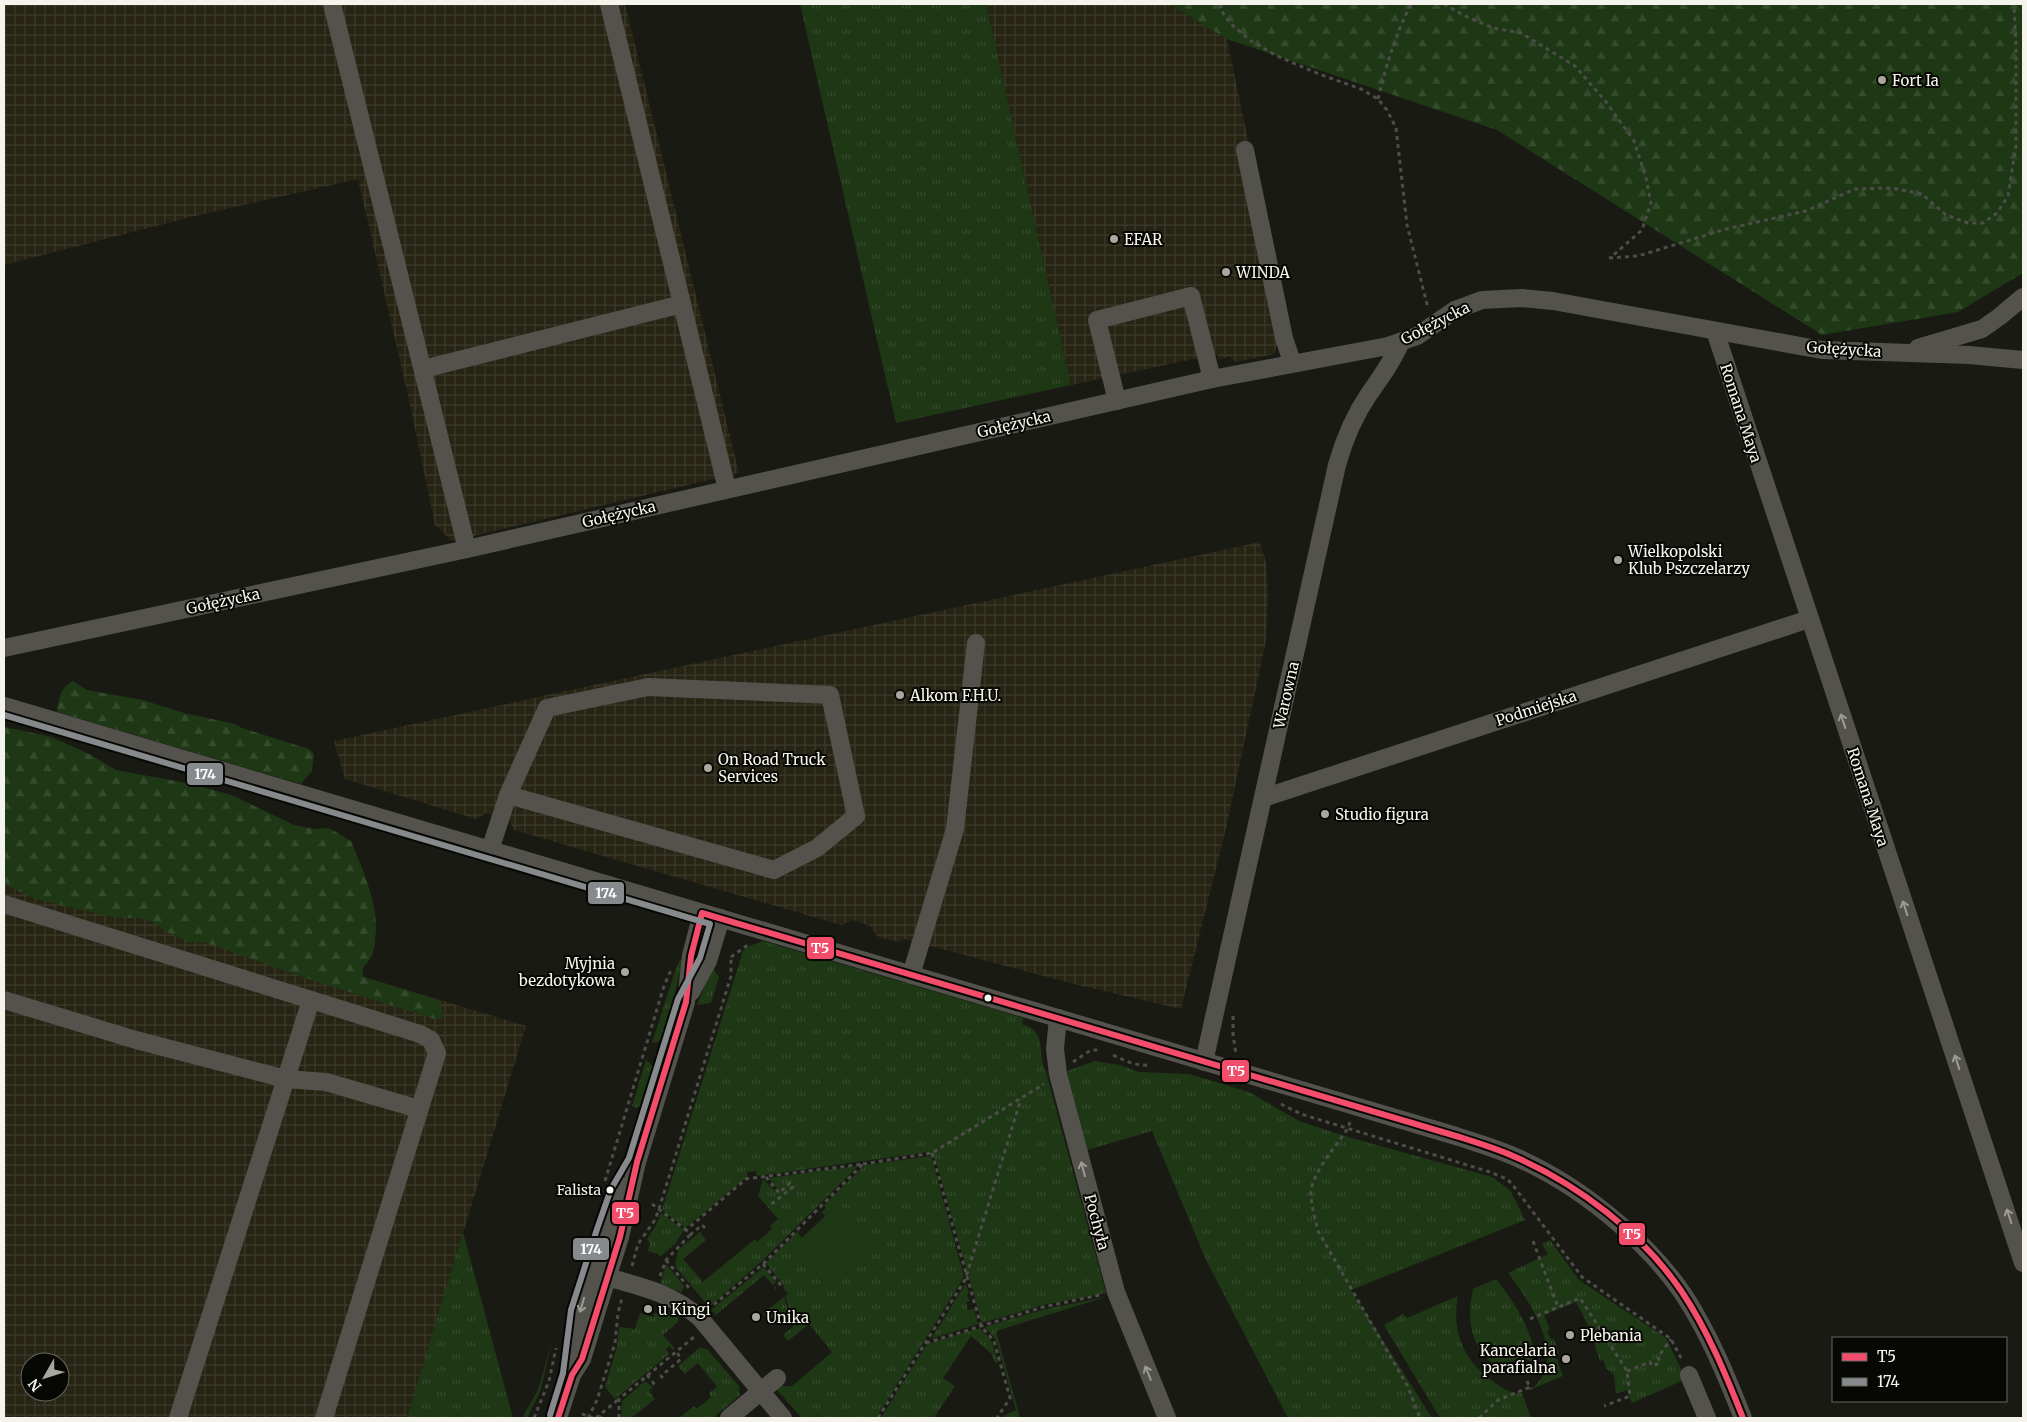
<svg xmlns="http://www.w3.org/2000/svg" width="2027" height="1422" viewBox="0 0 2027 1422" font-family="Merriweather,serif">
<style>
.industrial{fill:url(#industrial-grid);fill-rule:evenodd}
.grass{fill:url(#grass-tufts)}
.forest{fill:url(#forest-firs)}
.pitch{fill:#1e3715}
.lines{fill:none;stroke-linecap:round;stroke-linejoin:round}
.path{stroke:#4d4d49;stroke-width:3;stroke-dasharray:4 4;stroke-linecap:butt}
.minor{stroke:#54524d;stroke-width:18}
.bus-1-casing{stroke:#070703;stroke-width:10}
.bus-2-casing{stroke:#070703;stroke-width:10}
.bus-1{stroke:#f44d6c;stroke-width:6}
.bus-2{stroke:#868a8d;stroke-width:6}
.oneway{stroke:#9c9b95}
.poi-dot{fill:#a8a8a0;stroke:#070703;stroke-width:2}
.bus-dot{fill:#f5f4ec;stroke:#070703;stroke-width:2}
.labels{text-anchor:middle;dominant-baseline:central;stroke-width:4;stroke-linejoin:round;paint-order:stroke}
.bus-label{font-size:14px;fill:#f5f4ec;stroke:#070703;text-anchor:end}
.poi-label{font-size:15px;fill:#f5f4ec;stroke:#070703;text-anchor:start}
.street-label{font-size:15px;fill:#f5f4ec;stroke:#070703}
.line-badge{stroke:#070703;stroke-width:2}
.badge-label{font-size:14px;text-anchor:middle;font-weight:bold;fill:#fff}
</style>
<defs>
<pattern id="industrial-grid" width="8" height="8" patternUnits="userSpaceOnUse" patternTransform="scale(1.25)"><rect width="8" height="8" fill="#272413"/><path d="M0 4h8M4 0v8" fill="none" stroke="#3c3a2a"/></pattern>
<pattern id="grass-tufts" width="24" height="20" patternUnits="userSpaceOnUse" patternTransform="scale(1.25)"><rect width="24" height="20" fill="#1e3715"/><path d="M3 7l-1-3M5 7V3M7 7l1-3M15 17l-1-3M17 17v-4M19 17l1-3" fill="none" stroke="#344b2c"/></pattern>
<pattern id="forest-firs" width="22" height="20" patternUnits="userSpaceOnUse" patternTransform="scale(1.25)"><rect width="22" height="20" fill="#1e3715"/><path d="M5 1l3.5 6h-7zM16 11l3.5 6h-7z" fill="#344b2c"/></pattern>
</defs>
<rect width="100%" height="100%" fill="#1a1a14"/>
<g class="industrial">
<path d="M4,4H625L739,473L452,541L435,525L409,400L358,179L191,217L4,265Z"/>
<path d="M986,4H1169L1227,39L1289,337L1278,342L1274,354L1236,362L1229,357L1219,359L1217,354L1071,385Z"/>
<path d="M1260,542L1266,563L1268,595L1266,641L1227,824L1181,1009L1070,983L904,939L898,942L878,937L870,926L853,920L841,925L514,830L509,820L486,813L476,819L345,779L334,741Z"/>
<path d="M4,868L526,1026L407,1418H4ZM30,1362H60V1392H30Z"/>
</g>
<g class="grass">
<path d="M800,4H986L1071,385L896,423Z"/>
<path d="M763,941L1024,1018L1022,1024C1049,1033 1036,1052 1046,1072L1106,1293L1043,1305L982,1323L936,1161L928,1152L757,1176L756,1171L747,1172V1177L685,1228L662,1210L743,951L747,947Z"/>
<path d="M683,959L664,1037L658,1042L652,1043L676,968L680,960Z"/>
<path d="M712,968L719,977L711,1003L697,1005Z"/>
<path d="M646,1060L652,1065L653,1072L644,1103L637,1108L632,1106Z"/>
<path d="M1095,1061L1120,1065L1138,1072L1189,1074L1249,1092L1299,1121L1348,1137L1492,1177L1510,1190L1525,1220L1351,1290L1432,1418H1288L1206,1260L1152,1131L1087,1150L1067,1071Z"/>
<path d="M931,1156L964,1277L876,1418H820L816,1416L814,1418H802L775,1388L781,1383L783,1386H792L832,1352L809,1324L788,1341L783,1335L795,1325L785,1296L788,1294L783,1288L784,1286L766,1263L797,1232L802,1238L791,1248L827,1286L839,1203L825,1216L822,1212L826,1208L824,1205L865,1165Z"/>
<path d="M858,1166L763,1260L709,1307L675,1266L678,1250L700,1232L706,1240L683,1259L703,1282L755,1239L757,1242L772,1229L770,1226L778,1219L758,1196L763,1179L777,1193L779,1191L769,1178Z"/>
<path d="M661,1213L684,1230L675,1244L660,1257L658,1254L648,1251L650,1243L647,1239L655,1227Z"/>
<path d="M463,1232L513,1418H407Z"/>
<path d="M1550,1240L1579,1280L1666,1338L1686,1379L1632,1403L1627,1390L1616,1394L1614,1375L1606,1368L1603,1360L1600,1361L1588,1325L1576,1302L1544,1315L1550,1330L1547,1331L1551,1340L1554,1339L1559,1353L1555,1355L1563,1376L1522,1393L1531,1418H1440L1384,1325L1403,1314L1407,1318L1458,1296C1451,1331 1464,1362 1494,1382C1501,1387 1509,1393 1518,1393C1527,1393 1535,1387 1540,1380C1563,1349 1527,1298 1508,1273L1548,1254L1542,1244Z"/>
<path d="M666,1264L684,1286L682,1292L660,1285Z"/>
<path d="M764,1267L776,1282L773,1285L764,1275L716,1315L711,1310Z"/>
<path d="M1496,1279C1516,1304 1533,1331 1536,1364L1526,1359L1517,1358L1510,1364L1505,1373C1473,1352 1465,1326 1473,1289Z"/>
<path d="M966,1283L969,1293L967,1295L969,1300L971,1301L966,1302L968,1310L974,1309L978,1324L931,1339Z"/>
<path d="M784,1297L792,1323L791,1324L780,1311L769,1320L763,1313Z"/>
<path d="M1106,1297L996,1331L1020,1418H999L1016,1410L996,1340L985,1327L1045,1309Z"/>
<path d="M665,1310L678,1317V1322L663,1335L675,1349L673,1350L669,1346L666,1349L669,1354L615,1399L605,1387L617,1347L619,1327L635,1329L640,1313L653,1317L655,1313L663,1315Z"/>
<path d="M980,1328L992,1342L998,1364L994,1361L992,1354L971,1336L943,1378L955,1386L934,1418H881L927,1344Z"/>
<path d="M553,1338L540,1392L527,1418H522L538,1390Z"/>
<path d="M699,1348L707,1349L739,1386L740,1395L713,1418H679L694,1406L697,1409L711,1397L709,1393L717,1387L698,1363L685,1374L678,1366Z"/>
<path d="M645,1381L653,1387L649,1391L655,1399L631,1418H621L622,1401Z"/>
</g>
<g class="forest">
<path d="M1169,4H2023V273L1958,312L1822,335L1497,130L1227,39Z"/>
<path d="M73,681L87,690L143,700L184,713L235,724L242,728L309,749L314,754L312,771L301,784L57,712C59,698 60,688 73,681Z"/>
<path d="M4,727L52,737L89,754L116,770L192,784L234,796L294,825L315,829L329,828L351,841C362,869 377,900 376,930C375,937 375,951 371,957C367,965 361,966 363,977L441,1001L442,1018L435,1019L308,979L207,943L188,942L165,931L153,922L138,918H117L35,899L4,884Z"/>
</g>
<path class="pitch" d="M839,1203L875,1242L827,1287L791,1248Z"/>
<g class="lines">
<g class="path">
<path d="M1221,4V10L1230,23L1251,41L1277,56L1319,74L1361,89L1378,99L1387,110L1396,128L1407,225L1428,308"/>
<path d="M1444,4L1463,15L1493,28L1521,33L1575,66L1606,102L1634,141L1646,178L1651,203L1642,230L1610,258"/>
<path d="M1378,99C1386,65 1396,34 1411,4"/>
<path d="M1609,258L1638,256L1726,229L1806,211L1855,189L1892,188L1922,194L1946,215L1968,223H1983L1997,213L2008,196L2016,146V46L2014,4"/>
<path d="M731,957L749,944"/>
<path d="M1233,1016V1035L1236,1054"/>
<path d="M1113,1055C1125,1061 1136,1066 1150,1065"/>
<path d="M1073,1062L1091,1050H1100"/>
<path d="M1281,1104L1301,1114L1490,1172L1507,1179L1512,1184L1582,1277L1671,1339L1682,1360"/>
<path d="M1350,1122L1348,1128C1337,1145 1312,1173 1311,1192C1311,1205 1315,1218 1318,1231L1408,1387L1420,1418"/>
<path d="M932,1153L981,1326L994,1341L1010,1398L997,1418"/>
<path d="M863,1164L932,1153L1044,1084"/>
<path d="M766,1177L779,1193L790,1183L793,1187L768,1207"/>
<path d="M605,1181L664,986L671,970"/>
<path d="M652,1204L686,1230"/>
<path d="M690,1235L702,1225L705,1228"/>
<path d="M1533,1241L1558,1307"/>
<path d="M666,1260L689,1288"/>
<path d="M763,1264L780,1284L775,1288"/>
<path d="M632,1266L638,1244L655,1220L659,1209L731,976V957"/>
<path d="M660,1276L666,1260L690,1235L686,1230L746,1179L863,1164L763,1264L711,1307"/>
<path d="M1530,1319L1580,1298L1627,1371L1630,1396L1604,1406"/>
<path d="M926,1343L1043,1307L1100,1295"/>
<path d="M1542,1366L1547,1364"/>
<path d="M1627,1371L1650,1362L1652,1366L1660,1363L1658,1357L1671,1339"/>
<path d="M647,1375L655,1385"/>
<path d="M663,1378L661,1376L681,1359L676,1351"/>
<path d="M1527,1381L1531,1389"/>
<path d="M582,1414L593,1418"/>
<path d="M598,1416L602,1418"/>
<path d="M534,1418L549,1381L556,1348"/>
<path d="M588,1418L597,1400L615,1343L618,1313L622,1298"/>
<path d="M596,1418L619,1399"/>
<path d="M619,1418V1399L694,1337"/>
<path d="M878,1418L965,1280L1021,1099"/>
<path d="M1479,1418L1498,1400L1530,1387"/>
</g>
<g class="minor">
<path d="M332,4L467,549"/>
<path d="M609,4L682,304"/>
<path d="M1245,150L1284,338L1292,362"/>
<path d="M1715,331L2023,1263"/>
<path d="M1918,348L1982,329L1999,317L2023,297"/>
<path d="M423,369L682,304L727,489"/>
<path d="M1117,401L1097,320L1191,296L1212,379"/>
<path d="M4,648L467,549L1212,379L1388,346L1417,336L1455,310L1482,300L1522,298L1553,301L1822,350L1969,355L2023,360"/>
<path d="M4,706L1456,1136C1477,1143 1499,1149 1520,1159C1586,1189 1661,1251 1696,1315C1715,1348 1729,1383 1743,1418"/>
<path d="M1263,798L1809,619"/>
<path d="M490,850L508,795L774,870L817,848L856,816L830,695L648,687L547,708L508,795"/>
<path d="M4,904L420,1034L431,1040L437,1053L324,1418"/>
<path d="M911,975L955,829L976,643"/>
<path d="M691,992L708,961L721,918"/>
<path d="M4,1000L136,1040L286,1079L326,1082L419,1109"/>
<path d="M1058,1018L1055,1049L1058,1074L1116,1292L1167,1418"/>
<path d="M1204,1062L1337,465C1344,440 1354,416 1369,394C1381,377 1392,362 1401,342"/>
<path d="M600,1275C637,1286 669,1291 700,1318L783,1418"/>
<path d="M572,1375L582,1359L598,1307L620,1237L637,1162L686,1002L691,956L702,913"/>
<path d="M1689,1375L1707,1418"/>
<path d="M178,1418L311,1000"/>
<path d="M558,1418L572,1375L580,1312L605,1232L623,1186"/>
<path d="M729,1418L777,1378"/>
</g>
<g class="bus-1-casing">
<path id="bus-1" d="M558,1418L572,1375L582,1359L620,1237L637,1162L686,1002L691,956L702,913L1456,1136C1475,1142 1495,1148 1513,1156C1578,1184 1642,1233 1682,1292C1708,1331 1726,1375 1743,1418"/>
</g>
<g class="bus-2-casing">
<path id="bus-2" d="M4,715L710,924L700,958L678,999L629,1158L611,1189L597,1229L571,1310L563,1373L550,1415"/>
</g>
<use href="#bus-1" class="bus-1"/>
<use href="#bus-2" class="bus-2"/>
</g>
<defs><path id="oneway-shaft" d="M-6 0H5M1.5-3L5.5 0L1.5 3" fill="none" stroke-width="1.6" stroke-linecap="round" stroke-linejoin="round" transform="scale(1.25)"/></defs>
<g class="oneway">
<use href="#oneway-shaft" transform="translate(1843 721) rotate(-108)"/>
<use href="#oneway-shaft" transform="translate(1905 908) rotate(-108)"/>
<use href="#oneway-shaft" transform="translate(1957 1062) rotate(-108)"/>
<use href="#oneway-shaft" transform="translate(1083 1169) rotate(-105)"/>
<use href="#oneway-shaft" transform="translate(2009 1216) rotate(-108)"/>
<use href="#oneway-shaft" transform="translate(582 1305) rotate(106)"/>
<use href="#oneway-shaft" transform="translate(1148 1373) rotate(-112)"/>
</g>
<g class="poi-dot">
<circle cx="1882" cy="80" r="5"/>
<circle cx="1114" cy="239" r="5"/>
<circle cx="1226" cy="272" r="5"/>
<circle cx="1618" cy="560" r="5"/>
<circle cx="900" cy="695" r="5"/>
<circle cx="708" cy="768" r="5"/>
<circle cx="1325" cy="814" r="5"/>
<circle cx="625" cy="972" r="5"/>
<circle cx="648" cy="1309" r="5"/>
<circle cx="756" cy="1317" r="5"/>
<circle cx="1570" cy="1335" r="5"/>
<circle cx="1566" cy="1359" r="5"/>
</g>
<g class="bus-dot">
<circle cx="988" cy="998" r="4.5"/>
<circle cx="610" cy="1190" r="4.5"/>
</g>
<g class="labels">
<g class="bus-label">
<text x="601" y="1190">Falista</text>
</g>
<g class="poi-label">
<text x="1892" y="80">Fort Ia</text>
<text x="1124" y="239">EFAR</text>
<text x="1236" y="272">WINDA</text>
<text x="1628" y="551">Wielkopolski<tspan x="1628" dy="17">Klub Pszczelarzy</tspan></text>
<text x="910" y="695">Alkom F.H.U.</text>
<text x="718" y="759">On Road Truck<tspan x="718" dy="17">Services</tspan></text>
<text x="1335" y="814">Studio figura</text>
<text x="615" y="963" text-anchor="end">Myjnia<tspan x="615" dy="17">bezdotykowa</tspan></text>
<text x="658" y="1309">u Kingi</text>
<text x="766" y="1317">Unika</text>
<text x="1580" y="1335">Plebania</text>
<text x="1556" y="1350" text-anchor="end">Kancelaria<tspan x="1556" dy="17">parafialna</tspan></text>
</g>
<g class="street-label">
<text transform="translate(1435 323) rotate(-27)">Gołężycka</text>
<text transform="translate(1844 349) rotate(4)">Gołężycka</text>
<text transform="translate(1741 413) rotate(72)">Romana Maya</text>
<text transform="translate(1014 424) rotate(-13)">Gołężycka</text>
<text transform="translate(619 514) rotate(-13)">Gołężycka</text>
<text transform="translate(223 601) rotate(-12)">Gołężycka</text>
<text transform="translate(1286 695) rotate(-77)">Warowna</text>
<text transform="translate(1536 708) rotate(-18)">Podmiejska</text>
<text transform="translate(1868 797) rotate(72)">Romana Maya</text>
<text transform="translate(1097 1222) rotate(75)">Pochyła</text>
</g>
</g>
<g class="line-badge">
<rect x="186" y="762" width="38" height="24" rx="5" fill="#868a8d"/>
<rect x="587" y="881" width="38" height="24" rx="5" fill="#868a8d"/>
<rect x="806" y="936" width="29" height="24" rx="5" fill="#f44d6c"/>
<rect x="1221" y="1059" width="29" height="24" rx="5" fill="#f44d6c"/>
<rect x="611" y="1201" width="29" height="24" rx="5" fill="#f44d6c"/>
<rect x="1618" y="1222" width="28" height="24" rx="5" fill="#f44d6c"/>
<rect x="572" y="1237" width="38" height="24" rx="5" fill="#868a8d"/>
</g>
<g class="badge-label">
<text x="205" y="779">174</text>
<text x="606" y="898">174</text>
<text x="820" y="953">T5</text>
<text x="1236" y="1076">T5</text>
<text x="625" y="1218">T5</text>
<text x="1632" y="1239">T5</text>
<text x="591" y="1254">174</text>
</g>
<rect width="2027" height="1422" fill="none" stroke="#f5f4ec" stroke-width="10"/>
<rect x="1832" y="1337" width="175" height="65" fill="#070703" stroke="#666660"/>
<rect x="1842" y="1353" width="25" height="8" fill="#f44d6c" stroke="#666660"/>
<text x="1877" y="1362" font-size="15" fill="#f5f4ec">T5</text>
<rect x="1842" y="1378" width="25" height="8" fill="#868a8d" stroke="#666660"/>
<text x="1877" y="1387" font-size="15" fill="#f5f4ec">174</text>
<g transform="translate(45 1377) rotate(231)"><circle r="24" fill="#070703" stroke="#666660"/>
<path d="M0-4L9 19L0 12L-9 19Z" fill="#a8a8a0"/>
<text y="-8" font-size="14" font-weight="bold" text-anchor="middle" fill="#f5f4ec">N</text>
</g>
</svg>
